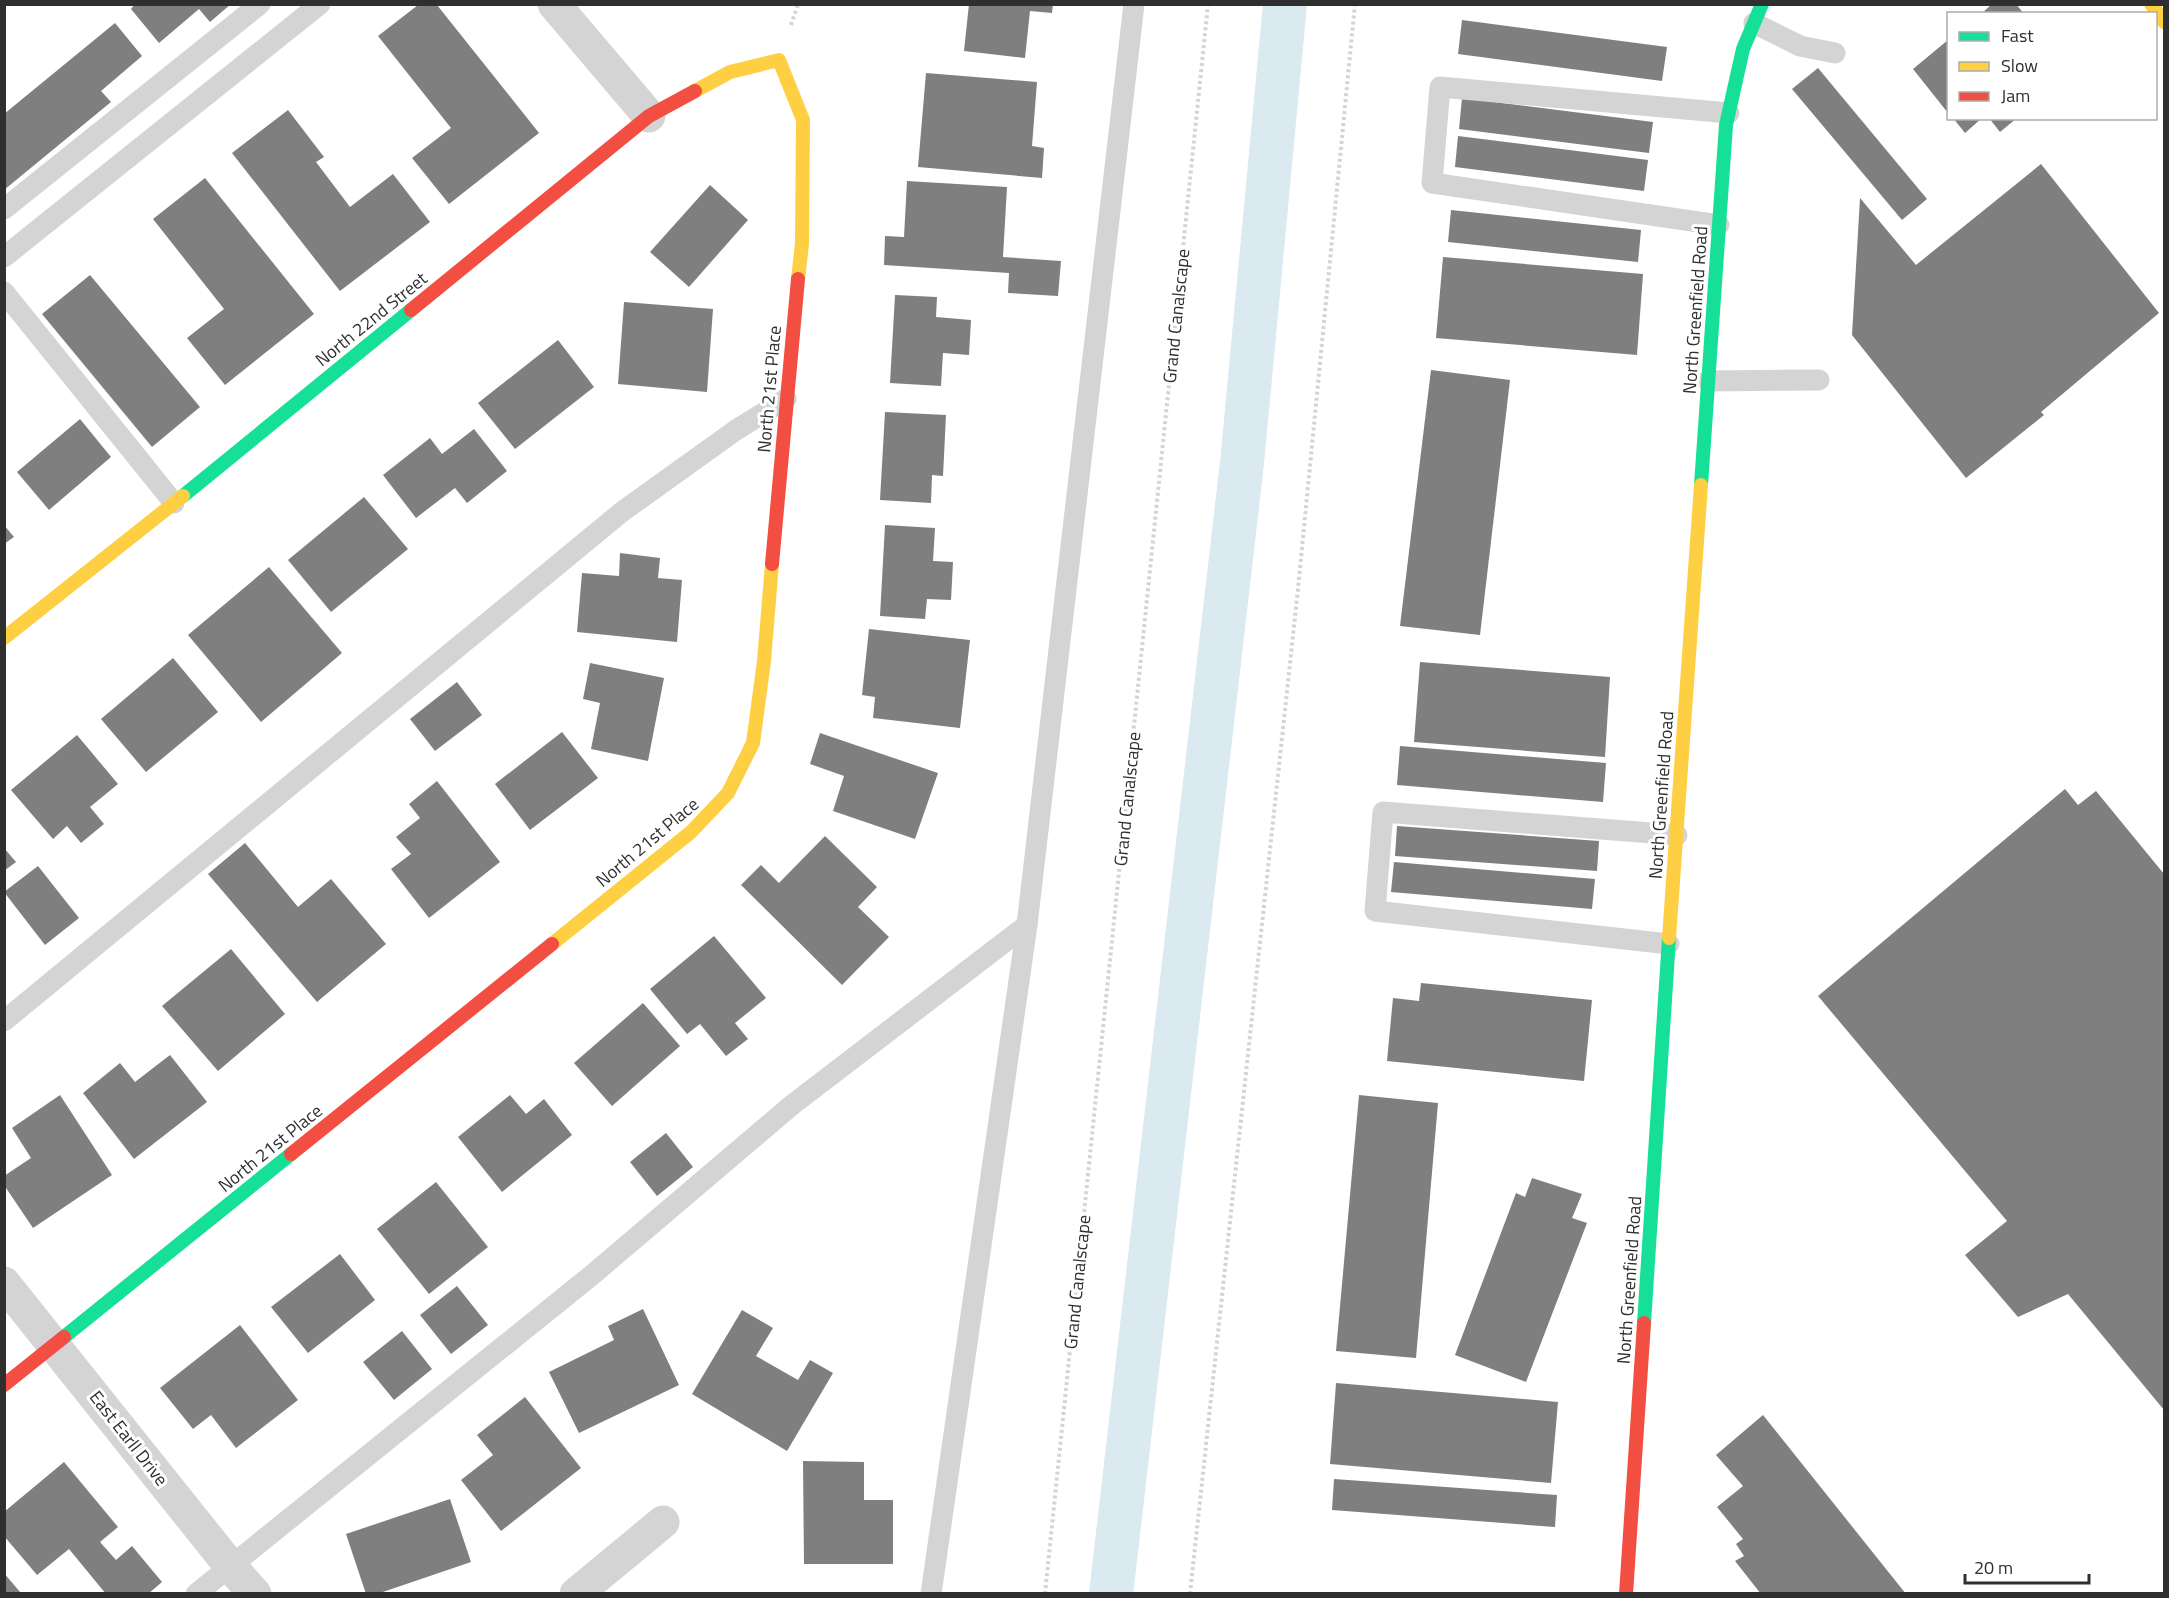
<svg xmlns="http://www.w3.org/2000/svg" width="2169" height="1598" viewBox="0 0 2169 1598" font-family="'Titillium Web',sans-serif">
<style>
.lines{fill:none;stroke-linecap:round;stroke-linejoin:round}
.canal{stroke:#dbe9f0;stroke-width:44}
.building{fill:#7f7f7f}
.path{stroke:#d4d4d4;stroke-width:4;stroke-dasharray:3 3;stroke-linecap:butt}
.lane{stroke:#d4d4d4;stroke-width:21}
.street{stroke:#d4d4d4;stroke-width:33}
.fast{stroke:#16e098;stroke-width:14}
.slow{stroke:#ffcf43;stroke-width:14}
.jam{stroke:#f24e42;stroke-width:14}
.labels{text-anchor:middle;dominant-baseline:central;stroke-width:6;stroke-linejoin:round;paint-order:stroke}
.street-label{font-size:18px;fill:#2f2f2f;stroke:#fff}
</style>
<rect width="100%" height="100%" fill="#fff"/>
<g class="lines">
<path class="canal" d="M1111,1594L1242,463L1285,4"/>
</g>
<g class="building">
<path d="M135,4H231L210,22L199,9L159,43L131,9Z"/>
<path d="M969,4H1053L1052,13L1030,11L1025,58L964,51Z"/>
<path d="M1992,4H2016L2024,14H1981Z"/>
<path d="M418,5H437L539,133L449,204L412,158L451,128L378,36Z"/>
<path d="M1462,20L1667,47L1662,81L1458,54Z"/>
<path d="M115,23L142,56L101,91L111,102L4,190V114Z"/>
<path d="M1948,40V113L1913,69Z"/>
<path d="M1818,68L1927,199L1902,220L1792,89Z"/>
<path d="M926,73L1037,82L1032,146L1044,148L1042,178L918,167Z"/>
<path d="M1462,98L1653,122L1649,153L1459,129Z"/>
<path d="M288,110L324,157L316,162L350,207L393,174L430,222L340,291L232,153Z"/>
<path d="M1953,118H1982L1965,133Z"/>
<path d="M1989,118H2017L2000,132Z"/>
<path d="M1458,136L1648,160L1644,191L1455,167Z"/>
<path d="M2041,164L2159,313L2041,412L2044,415L1966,478L1852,335L1860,198L1916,265Z"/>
<path d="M205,178L314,314L225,385L187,338L224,309L153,219Z"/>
<path d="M907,181L1007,187L1003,257L1061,261L1058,296L1008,293L1009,273L884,265L885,236L904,237Z"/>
<path d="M710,185L748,220L689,287L650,252Z"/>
<path d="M1451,210L1641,230L1638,262L1448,242Z"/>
<path d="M1443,257L1643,274L1637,355L1436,338Z"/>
<path d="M90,275L200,407L152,447L42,314Z"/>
<path d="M895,295L937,297L936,317L971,320L969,355L943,353L941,386L890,383Z"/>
<path d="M624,302L713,309L707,392L618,384Z"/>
<path d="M558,340L594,387L515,449L478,403Z"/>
<path d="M1431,370L1510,380L1480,635L1400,626Z"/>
<path d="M885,412L946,415L943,476L932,475L931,503L880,500Z"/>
<path d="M80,419L111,457L49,510L17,472Z"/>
<path d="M474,429L507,471L467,503L455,488L416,518L383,475L430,438L442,454Z"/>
<path d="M364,497L408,549L331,612L288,560Z"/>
<path d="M4,525L14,537L4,544Z"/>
<path d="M885,525L935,528L933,561L953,562L951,600L927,599L925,619L880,616Z"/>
<path d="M620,553L660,558L658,578L682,580L677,642L577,632L582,573L619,576Z"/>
<path d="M269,567L342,653L261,722L188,635Z"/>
<path d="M869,629L970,640L960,728L873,718L875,697L862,695Z"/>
<path d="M173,658L218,712L146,772L101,719Z"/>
<path d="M1420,662L1610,677L1605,757L1414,742Z"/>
<path d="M590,663L664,678L648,761L591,749L600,703L583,699Z"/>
<path d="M457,682L482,715L435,751L410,719Z"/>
<path d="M562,732L598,778L530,830L495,784Z"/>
<path d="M820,733L938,773L915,839L833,811L844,776L810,764Z"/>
<path d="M77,735L118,784L90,807L104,824L81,843L67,826L53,839L11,790Z"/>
<path d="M1400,746L1606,763L1603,802L1397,785Z"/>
<path d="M437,781L500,862L429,918L391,869L411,854L396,837L420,818L409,804Z"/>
<path d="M2065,789L2078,805L2096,791L2164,874V1410L2068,1294L2018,1317L1965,1255L2007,1221L1818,996Z"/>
<path d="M1397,826L1599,841L1597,871L1395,856Z"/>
<path d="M825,836L877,887L858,907L889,937L842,985L741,885L761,865L779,883Z"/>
<path d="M245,843L298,907L331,879L386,944L317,1002L208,874Z"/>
<path d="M4,848L16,862L4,871Z"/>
<path d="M1394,862L1595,879L1592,909L1391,892Z"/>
<path d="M38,866L79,918L45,945L4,892Z"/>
<path d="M714,936L766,998L735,1023L748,1039L726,1056L700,1024L687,1034L650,989Z"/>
<path d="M231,949L285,1014L218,1071L162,1006Z"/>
<path d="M1421,983L1592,1000L1584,1081L1387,1061L1393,998L1419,1001Z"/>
<path d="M643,1003L680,1046L612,1106L574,1063Z"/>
<path d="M170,1055L207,1102L134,1159L83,1093L120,1063L135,1082Z"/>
<path d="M60,1095L112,1175L33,1228L4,1185V1176L31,1158L12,1128Z"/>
<path d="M510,1095L526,1114L544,1099L572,1135L502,1192L458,1137Z"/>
<path d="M1359,1095L1438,1103L1416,1358L1336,1351Z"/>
<path d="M666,1133L693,1167L657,1196L630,1162Z"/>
<path d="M1532,1178L1582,1194L1572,1218L1587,1223L1526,1382L1455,1355L1516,1193L1525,1197Z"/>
<path d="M436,1182L488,1247L429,1294L377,1229Z"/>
<path d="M340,1254L375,1300L308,1353L271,1307Z"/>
<path d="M457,1286L488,1325L451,1354L420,1315Z"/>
<path d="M643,1309L679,1385L579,1433L549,1372L614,1340L608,1326Z"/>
<path d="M742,1310L773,1328L756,1356L798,1380L810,1360L833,1373L787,1451L692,1394Z"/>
<path d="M240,1325L298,1400L236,1448L211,1415L193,1429L160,1388Z"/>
<path d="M402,1331L432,1369L394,1400L363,1362Z"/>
<path d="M1336,1383L1558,1402L1551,1483L1330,1464Z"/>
<path d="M525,1397L581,1468L501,1531L461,1480L493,1455L477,1435Z"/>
<path d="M1763,1415L1906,1594H1761L1735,1561L1744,1556L1736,1544L1743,1539L1717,1507L1743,1486L1716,1455Z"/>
<path d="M803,1461L864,1462V1500H893V1564H804Z"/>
<path d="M64,1462L118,1527L100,1542L116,1560L132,1546L162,1582L148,1594H106L69,1549L37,1575L4,1536V1512Z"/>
<path d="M1334,1479L1557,1495L1555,1527L1332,1510Z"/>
<path d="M450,1499L471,1562L377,1594H366L346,1534Z"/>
<path d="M4,1573L20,1592L18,1594H4Z"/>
</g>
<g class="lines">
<g class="path">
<path d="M791,25L798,4"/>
<path d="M1045,1594L1208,4"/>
<path d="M1190,1594L1298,589L1355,4"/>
</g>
<g class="lane">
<path d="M1754,23L1800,46L1835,53"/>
<path d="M4,209L260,4"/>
<path d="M1719,225L1432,183L1440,87L1729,113"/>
<path d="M4,257L320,4"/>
<path d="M4,292L174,503"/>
<path d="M1708,381L1819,380"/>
<path d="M1669,944L1375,911L1383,812L1677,835"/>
<path d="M4,1021L623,511L736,430L786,399"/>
<path d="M196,1594L592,1275L792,1105L1027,925"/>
<path d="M931,1594L1027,925L1134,4"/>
</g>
<g class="street">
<path d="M554,4L649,116"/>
<path d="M4,1283L231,1567L255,1594"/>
<path d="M576,1594L663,1522"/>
</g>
<g class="fast">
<path d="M1701,485L1726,125L1743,49L1762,4"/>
<path d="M183,496L411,310"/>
<path d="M1644,1323L1669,938"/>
<path d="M64,1337L291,1154"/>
</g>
<g class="slow">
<path d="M2151,4L2164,22"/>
<path d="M695,91L730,72L779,60L803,120L802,244L798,279"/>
<path d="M4,638L183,496"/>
<path d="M1669,938L1701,485"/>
<path d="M552,944L691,832L728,793L753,743L764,661L772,564"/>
</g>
<g class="jam">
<path d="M411,310L649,116L695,91"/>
<path d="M772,564L798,279"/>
<path d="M291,1154L552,944"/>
<path d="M4,1385L64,1337"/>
<path d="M1626,1594L1644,1323"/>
</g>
</g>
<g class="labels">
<g class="street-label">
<text transform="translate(1695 310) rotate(-86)">North Greenfield Road</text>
<text transform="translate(1176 316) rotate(-84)">Grand Canalscape</text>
<text transform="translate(371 319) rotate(-39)">North 22nd Street</text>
<text transform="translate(769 389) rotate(-85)">North 21st Place</text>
<text transform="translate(1661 795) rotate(-86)">North Greenfield Road</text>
<text transform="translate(1127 799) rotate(-84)">Grand Canalscape</text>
<text transform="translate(647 842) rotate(-40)">North 21st Place</text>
<text transform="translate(270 1148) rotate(-39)">North 21st Place</text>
<text transform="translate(1629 1280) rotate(-86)">North Greenfield Road</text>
<text transform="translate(1077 1282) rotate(-84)">Grand Canalscape</text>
<text transform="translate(129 1438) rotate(52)">East Earll Drive</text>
</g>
</g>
<rect width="2169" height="1598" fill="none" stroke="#2f2f2f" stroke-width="12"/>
<rect x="1947" y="12" width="210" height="108" fill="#ffffff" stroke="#acacac" stroke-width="1.5"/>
<rect x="1959" y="32" width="30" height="9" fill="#16e098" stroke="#acacac" stroke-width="1.5"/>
<text x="2001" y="42" font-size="18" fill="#2f2f2f">Fast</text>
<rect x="1959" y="62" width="30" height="9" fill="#ffcf43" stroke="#acacac" stroke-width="1.5"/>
<text x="2001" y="72" font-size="18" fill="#2f2f2f">Slow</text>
<rect x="1959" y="92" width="30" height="9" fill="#f24e42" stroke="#acacac" stroke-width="1.5"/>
<text x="2001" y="102" font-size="18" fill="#2f2f2f">Jam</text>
<path d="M1965 1574v9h124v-9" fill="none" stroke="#2f2f2f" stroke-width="3"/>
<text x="1974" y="1574" font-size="18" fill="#2f2f2f" stroke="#ffffff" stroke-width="4.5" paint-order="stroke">20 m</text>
</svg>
